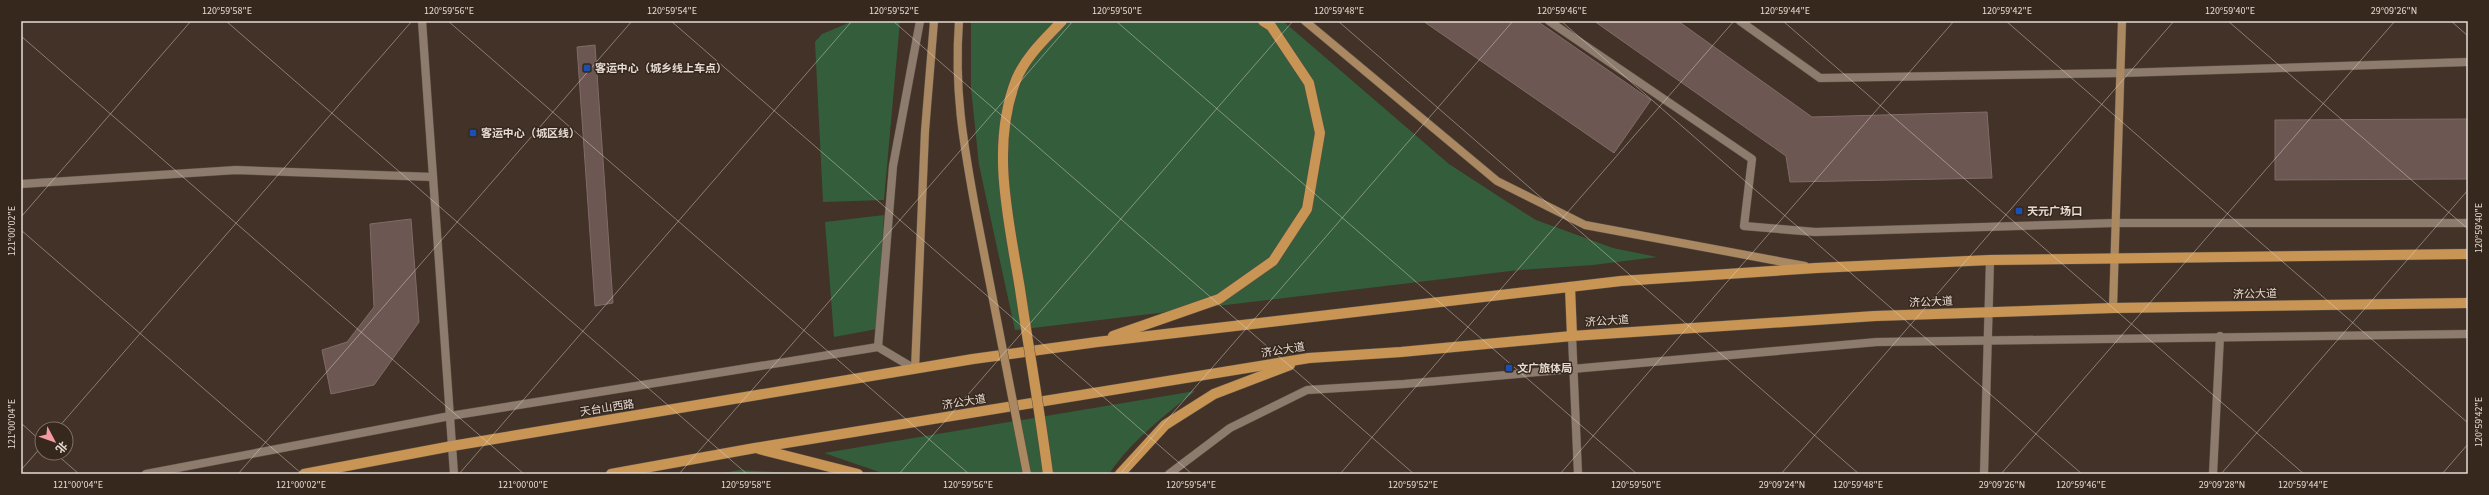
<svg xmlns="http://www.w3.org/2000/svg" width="2489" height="495" viewBox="0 0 2489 495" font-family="'Source Sans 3','Noto Sans SC',sans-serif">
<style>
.green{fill:#335d3b}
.building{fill:#6c5752;stroke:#816b66}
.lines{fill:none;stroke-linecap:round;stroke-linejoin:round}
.service-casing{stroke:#5d5046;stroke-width:9}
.pedestrian-casing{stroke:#5d5046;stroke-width:9}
.minor-casing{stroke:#5d5046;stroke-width:9}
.tertiary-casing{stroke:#5d5046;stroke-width:9}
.secondary-casing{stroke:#5d5046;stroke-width:9}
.primary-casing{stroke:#5d5046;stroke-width:11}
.service{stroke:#8d7b6e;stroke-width:8}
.pedestrian{stroke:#8d7b6e;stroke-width:8}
.minor{stroke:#8d7b6e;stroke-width:8}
.tertiary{stroke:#8d7b6e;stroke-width:8}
.secondary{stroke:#aa8862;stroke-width:8}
.primary{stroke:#c89555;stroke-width:10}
.secondary-bridge-casing{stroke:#5d5046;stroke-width:9;stroke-linecap:butt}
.primary-bridge-casing{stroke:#5d5046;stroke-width:11;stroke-linecap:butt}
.secondary-bridge{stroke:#aa8862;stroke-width:8}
.primary-bridge{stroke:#c89555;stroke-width:10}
.ticks{fill:none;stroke:#e5dbd4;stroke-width:1;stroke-opacity:0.45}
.transit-dot{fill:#1a4fb4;stroke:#37281d;stroke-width:1.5}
.labels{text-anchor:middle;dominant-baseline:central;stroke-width:3;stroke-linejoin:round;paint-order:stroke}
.poi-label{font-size:11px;font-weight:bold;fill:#e5dbd4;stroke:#37281d;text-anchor:start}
.street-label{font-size:11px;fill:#e5dbd4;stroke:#37281d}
.neatline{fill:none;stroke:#e5dbd4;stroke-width:1.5}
.ticks-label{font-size:10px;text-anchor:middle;fill:#e5dbd4}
</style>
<rect width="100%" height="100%" fill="#423227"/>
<g class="green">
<path d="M853,21H900L884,200L823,202L815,42L822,34Z"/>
<path d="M971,21H1283L1449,164L1509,203L1536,220L1613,248L1657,257L1593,265L1519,270L1015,330L979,165L971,88Z"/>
<path d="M884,215L877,329L834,337L825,222Z"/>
<path d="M1195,391C1164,416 1132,440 1109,474H885L824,453Z"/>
<path d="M740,470L808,474H717Z"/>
</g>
<g class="building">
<path d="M1423,21H1537L1651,100L1614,153Z"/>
<path d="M1594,21H1678L1812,117L1987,112L1992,178L1790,182L1786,156Z"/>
<path d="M595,45L613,303L595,306L577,47Z"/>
<path d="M2468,119V179L2275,180V120Z"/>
<path d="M411,219L419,322L374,385L331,394L322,350L347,342L374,307L370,224Z"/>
</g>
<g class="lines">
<g class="service-casing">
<g id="service">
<path d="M1549,21L1752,159L1744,226L1815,232L2114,223H2468"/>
<path d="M21,184L236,170L433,177"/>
<path d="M1572,336L1578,474"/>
<path d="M878,347L893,166L920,21"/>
<path d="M146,474L450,416L878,347L915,369"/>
<path d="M1169,474L1230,428L1307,390L1404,384L1877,342L2468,334"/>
</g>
</g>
<g class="pedestrian-casing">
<path id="pedestrian" d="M1740,21L1820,78L2121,73L2468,62"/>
</g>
<g class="minor-casing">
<path id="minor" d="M2213,474L2220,336"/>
</g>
<g class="tertiary-casing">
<g id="tertiary">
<path d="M422,21L454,474"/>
<path d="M1984,474L1990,260"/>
</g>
</g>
<g class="secondary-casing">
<g id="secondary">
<path d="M959,21C954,89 963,141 975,207"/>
<path d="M1305,21L1497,181L1585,225L1805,266"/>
<path d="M2113,308L2122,21"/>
<path d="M915,369L925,131L934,21"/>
</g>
</g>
<g class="primary-casing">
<g id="primary">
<path d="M1570,287L1572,336"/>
<path d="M1113,336L1219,299L1273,261L1307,209L1320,133L1309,83L1271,26L1263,21"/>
<path d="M759,449L858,474"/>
<path d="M304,474L452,446L973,359L1097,342L1621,281L1816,268L1990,260L2468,254"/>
<path d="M611,474L755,448L1309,358L1401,352L1572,336L1875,316L2113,308L2468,303"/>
<path d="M1120,474L1165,425L1214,394L1290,365"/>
</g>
</g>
<use href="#service" class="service"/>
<use href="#pedestrian" class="pedestrian"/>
<use href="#minor" class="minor"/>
<use href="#tertiary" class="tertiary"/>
<use href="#secondary" class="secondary"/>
<use href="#primary" class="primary"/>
<g class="secondary-bridge-casing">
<path id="secondary-bridge" d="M975,207L1027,474"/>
</g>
<g class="primary-bridge-casing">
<path id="primary-bridge" d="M1048,474C1040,412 1029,351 1020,289C1009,221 990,147 1016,80C1026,56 1045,39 1062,21"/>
</g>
<use href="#secondary-bridge" class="secondary-bridge"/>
<use href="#primary-bridge" class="primary-bridge"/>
</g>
<path class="ticks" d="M226,21L747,474M448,21L969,474M671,21L1192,474M893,21L1414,474M1116,21L1637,474M1338,21L1859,474M1561,21L2082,474M1783,21L2304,474M2006,21L2468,423M2228,21L2468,229M2451,21L2468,36M21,36L524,474M21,217L191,21M21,230L302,474M21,423L42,442M57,429L412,21M55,453L79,474M21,470L42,446M238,474L632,21M459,474L852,21M679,474L1073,21M899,474L1293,21M1120,474L1513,21M1340,474L1734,21M1560,474L1954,21M1781,474L2174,21M2001,474L2395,21M2221,474L2468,190M2442,474L2468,444"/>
<g class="transit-dot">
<rect x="583" y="64" width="8" height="8" rx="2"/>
<rect x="469" y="129" width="8" height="8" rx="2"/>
<rect x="2015" y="207" width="8" height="8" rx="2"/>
<rect x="1505" y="364" width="8" height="8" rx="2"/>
</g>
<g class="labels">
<g class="poi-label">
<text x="595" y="68">客运中心（城乡线上车点）</text>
<text x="481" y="133">客运中心（城区线）</text>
<text x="2027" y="211">天元广场口</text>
<text x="1517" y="368">文广旅体局</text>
</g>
<g class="street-label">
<text transform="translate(2255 294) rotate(-1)">济公大道</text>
<text transform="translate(1931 302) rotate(-2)">济公大道</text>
<text transform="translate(1607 321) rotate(-4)">济公大道</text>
<text transform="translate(1283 350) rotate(-9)">济公大道</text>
<text transform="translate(964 402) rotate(-9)">济公大道</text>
<text transform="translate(607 408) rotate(-9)">天台山西路</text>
</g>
</g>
<rect width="2489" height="495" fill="none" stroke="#37281d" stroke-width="44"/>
<g transform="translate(54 441) rotate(131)"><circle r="19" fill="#37281d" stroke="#7d7066"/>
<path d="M0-3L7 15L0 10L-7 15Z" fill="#f49aa3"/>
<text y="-6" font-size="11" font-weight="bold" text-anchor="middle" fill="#e5dbd4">北</text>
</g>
<rect x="22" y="22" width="2445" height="451" class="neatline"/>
<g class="ticks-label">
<text x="227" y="14">120°59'58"E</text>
<text x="449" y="14">120°59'56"E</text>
<text x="672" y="14">120°59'54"E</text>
<text x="894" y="14">120°59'52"E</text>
<text x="1117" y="14">120°59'50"E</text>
<text x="1339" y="14">120°59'48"E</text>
<text x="1562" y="14">120°59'46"E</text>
<text x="1785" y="14">120°59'44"E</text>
<text x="2007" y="14">120°59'42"E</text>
<text x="2230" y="14">120°59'40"E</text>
<text x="2394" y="14">29°09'26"N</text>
<text transform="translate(2478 228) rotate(-90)" y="4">120°59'40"E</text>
<text transform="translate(11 231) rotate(-90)" y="4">121°00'02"E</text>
<text transform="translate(2478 422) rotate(-90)" y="4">120°59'42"E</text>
<text transform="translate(11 424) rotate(-90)" y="4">121°00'04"E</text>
<text x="78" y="488">121°00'04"E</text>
<text x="301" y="488">121°00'02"E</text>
<text x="523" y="488">121°00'00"E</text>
<text x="746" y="488">120°59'58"E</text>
<text x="968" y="488">120°59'56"E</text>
<text x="1191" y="488">120°59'54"E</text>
<text x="1413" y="488">120°59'52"E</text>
<text x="1636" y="488">120°59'50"E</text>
<text x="1782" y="488">29°09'24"N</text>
<text x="1858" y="488">120°59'48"E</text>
<text x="2002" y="488">29°09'26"N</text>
<text x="2081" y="488">120°59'46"E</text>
<text x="2222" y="488">29°09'28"N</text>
<text x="2303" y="488">120°59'44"E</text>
</g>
</svg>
